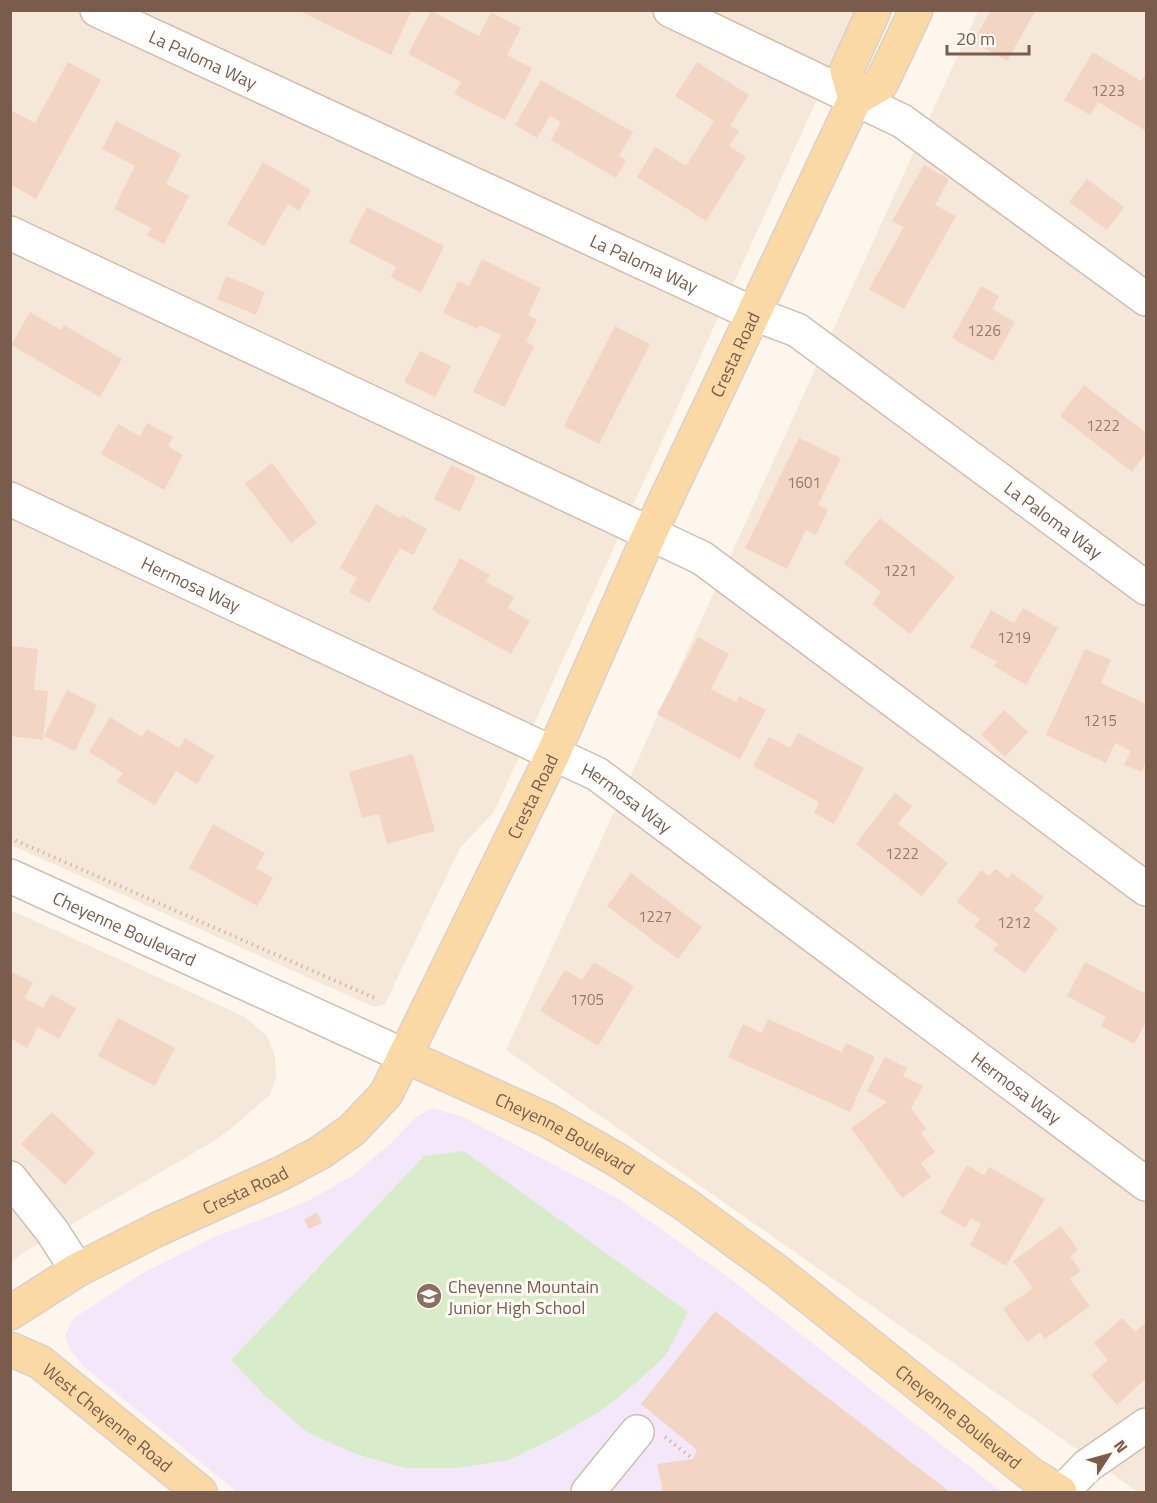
<svg xmlns="http://www.w3.org/2000/svg" width="1157" height="1503" viewBox="0 0 1157 1503" font-family="'Titillium Web',sans-serif">
<style>
.residential{fill:#f5e8da}
.education{fill:#f3e8fa}
.green{fill:#d8ecc9}
.building{fill:#f3d5c3}
.lines{fill:none;stroke-linecap:round;stroke-linejoin:round}
.minor-casing{stroke:#d1beb0;stroke-width:36}
.major-casing{stroke:#dad1cd;stroke-width:36}
.path{stroke:#d9b8a5;stroke-width:4;stroke-dasharray:1.5 4.5;stroke-linecap:butt}
.minor{stroke:#fff;stroke-width:33}
.major{stroke:#fbd9a5;stroke-width:33}
.labels{text-anchor:middle;dominant-baseline:central;stroke-width:6;stroke-linejoin:round;paint-order:stroke}
.number-label{font-size:15px;fill:#987a6a}
.street-label{font-size:18px;fill:#7a5c4d;stroke:#fffaf3}
.education-label{font-size:18px;fill:#785e54;stroke:#fffaf3;text-anchor:start}
</style>
<rect width="100%" height="100%" fill="#fdf6ec"/>
<g class="residential">
<path d="M11,11H857L494,812L460,848L385,1004L374,1007L11,845Z"/>
<path d="M978,11H1146V1492H1140L1135,1490L506,1050Z"/>
<path d="M11,910L245,1017L267,1036L275,1056L276,1077L270,1095L233,1127L214,1141L26,1251L11,1263Z"/>
</g>
<path class="education" d="M433,1108L463,1117L619,1199L724,1274L1002,1492H237L83,1366L69,1348L65,1335L74,1318L141,1274L214,1237L304,1203L352,1176L391,1143L416,1117Z"/>
<path class="green" d="M464,1151L688,1312L666,1355L636,1383L602,1410L556,1437L509,1460L457,1468H405L356,1454L308,1433L265,1396L231,1360L424,1156Z"/>
<g class="building">
<path d="M297,10H409L411,12L391,55Z"/>
<path d="M991,10H1036L1007,61L973,42Z"/>
<path d="M431,11L479,36L491,12L521,28L507,55L532,68L505,120L454,94L461,82L408,54Z"/>
<path d="M1093,52L1141,81L1146,73V131L1098,102L1090,115L1064,100Z"/>
<path d="M68,62L101,80L36,199L10,184V110L35,123Z"/>
<path d="M697,62L749,95L730,126L739,131L729,146L746,157L706,221L637,177L655,147L686,166L714,121L675,96Z"/>
<path d="M541,80L633,132L619,156L626,160L616,178L551,140L561,122L550,116L537,138L515,125Z"/>
<path d="M116,121L181,154L166,184L189,196L164,244L147,235L151,228L114,209L135,166L102,149Z"/>
<path d="M263,162L311,190L299,211L288,204L264,246L227,224Z"/>
<path d="M924,165L949,179L935,205L956,216L904,309L869,289L904,227L892,221Z"/>
<path d="M1087,179L1124,207L1107,230L1069,202Z"/>
<path d="M367,207L444,246L421,293L391,277L396,267L349,242Z"/>
<path d="M482,259L541,288L528,315L537,320L526,342L534,346L505,407L473,392L501,335L479,325L478,329L443,313L458,281L469,286Z"/>
<path d="M226,276L265,292L256,315L217,299Z"/>
<path d="M981,286L999,296L992,309L1015,322L993,361L952,338Z"/>
<path d="M30,312L61,330L64,325L122,359L100,397L11,345Z"/>
<path d="M615,326L650,344L599,444L564,426Z"/>
<path d="M420,351L451,366L435,397L404,382Z"/>
<path d="M1084,385L1146,433V453L1132,472L1060,416Z"/>
<path d="M147,423L173,437L168,446L183,455L164,490L101,454L118,424L140,436Z"/>
<path d="M799,438L841,458L818,505L828,510L816,535L806,530L787,569L745,548Z"/>
<path d="M272,463L317,523L291,543L245,484Z"/>
<path d="M451,465L476,477L460,512L434,499Z"/>
<path d="M376,504L400,518L402,515L427,529L413,555L400,548L369,603L349,592L357,578L340,568Z"/>
<path d="M880,518L955,577L910,634L872,604L881,592L844,563Z"/>
<path d="M460,558L490,575L486,582L514,597L508,608L530,621L511,654L432,610Z"/>
<path d="M1023,608L1058,628L1026,685L994,666L997,662L970,647L991,610L1014,623Z"/>
<path d="M698,637L729,654L711,689L736,702L739,696L766,710L740,759L657,714Z"/>
<path d="M10,646L38,649L34,690L48,691L43,740L10,736Z"/>
<path d="M1085,649L1111,660L1101,683L1146,704V761L1142,772L1124,765L1131,751L1115,743L1106,763L1046,735Z"/>
<path d="M67,690L97,705L75,751L44,736Z"/>
<path d="M1004,710L1028,732L1005,757L981,735Z"/>
<path d="M110,717L142,737L147,729L179,748L185,738L214,756L197,784L176,771L155,805L117,782L123,773L89,752Z"/>
<path d="M798,733L864,768L834,824L814,813L819,802L753,766L769,737L790,748Z"/>
<path d="M413,754L435,831L387,844L379,814L362,818L349,772Z"/>
<path d="M895,793L912,806L898,824L948,863L922,896L856,844Z"/>
<path d="M213,824L265,853L256,868L273,878L257,906L189,868Z"/>
<path d="M995,869L1008,878L1012,873L1044,897L1034,910L1058,928L1025,973L993,950L998,944L974,926L980,919L957,902L981,870L989,876Z"/>
<path d="M631,873L702,927L678,959L607,906Z"/>
<path d="M594,962L634,986L598,1046L540,1011L565,970L582,980Z"/>
<path d="M1085,962L1146,994V1022L1134,1044L1101,1026L1106,1017L1067,996Z"/>
<path d="M10,971L33,983L24,998L43,1008L51,994L76,1008L59,1039L38,1027L27,1048L10,1038Z"/>
<path d="M118,1018L175,1048L155,1086L98,1056Z"/>
<path d="M768,1019L842,1052L846,1043L875,1057L850,1112L728,1057L743,1024L762,1033Z"/>
<path d="M885,1057L907,1068L903,1076L923,1086L911,1108L926,1129L921,1133L935,1152L921,1163L931,1177L902,1198L851,1128L887,1102L867,1091Z"/>
<path d="M52,1112L95,1153L65,1185L21,1144Z"/>
<path d="M967,1165L984,1175L989,1167L1045,1199L1006,1266L970,1245L981,1224L971,1218L965,1228L940,1213Z"/>
<path d="M317,1212L322,1223L309,1229L304,1220Z"/>
<path d="M1061,1226L1078,1250L1070,1256L1081,1271L1070,1279L1090,1306L1045,1339L1040,1332L1027,1342L1003,1309L1033,1288L1013,1261Z"/>
<path d="M715,1311L950,1492H663L657,1464L693,1459L697,1450L641,1404Z"/>
<path d="M1122,1318L1135,1332L1144,1324L1146,1326V1378L1117,1405L1091,1375L1108,1360L1094,1343Z"/>
</g>
<g class="lines">
<g class="minor-casing">
<g id="minor">
<path id="s1" d="M97,10L754,314L797,330L1146,588"/>
<path d="M670,10L902,121L1146,299"/>
<path d="M10,233L702,558L1146,889"/>
<path id="s2" d="M10,499L597,774L1146,1184"/>
<path id="s3" d="M10,876L405,1056"/>
<path d="M10,1178L52,1231L77,1270"/>
<path d="M588,1492L637,1432"/>
<path d="M1062,1492L1087,1466L1146,1425"/>
</g>
</g>
<g class="major-casing">
<g id="major">
<path d="M855,99L847,70L874,10"/>
<path id="s4" d="M405,1056L547,1120L619,1161L686,1205L779,1273L1032,1475L1060,1492"/>
<path id="s5" d="M10,1313L77,1270L158,1229L282,1173L321,1152L352,1130L386,1094L553,754L650,533L855,99L881,84L916,10"/>
<path id="s6" d="M10,1349L40,1362L200,1492"/>
</g>
</g>
<g class="path">
<path d="M10,838L377,999"/>
<path d="M665,1437L693,1459"/>
</g>
<use href="#minor" class="minor"/>
<use href="#major" class="major"/>
</g>
<defs>
<g id="school-disc" transform="scale(1.35)"><circle r="9.5" fill="#8d6e63" stroke="#fffaf3"/><path d="M0-5L7-2L0 1L-7-2ZM-4 1L0 2.5L4 1V4Q0 6-4 4Z" fill="#fff"/></g>
</defs>
<g fill-rule="evenodd">
<use href="#school-disc" x="429" y="1296"/>
</g>
<g class="labels">
<g class="number-label">
<text x="1108" y="90">1223</text>
<text x="984" y="330">1226</text>
<text x="1103" y="425">1222</text>
<text x="804" y="482">1601</text>
<text x="900" y="570">1221</text>
<text x="1014" y="637">1219</text>
<text x="1100" y="720">1215</text>
<text x="902" y="853">1222</text>
<text x="655" y="916">1227</text>
<text x="1014" y="922">1212</text>
<text x="587" y="999">1705</text>
</g>
<g class="street-label">
<text stroke="none"><textPath href="#s1" startOffset="117">La Paloma Way</textPath></text>
<text stroke="none"><textPath href="#s1" startOffset="603">La Paloma Way</textPath></text>
<text stroke="none"><textPath href="#s5" startOffset="1256">Cresta Road</textPath></text>
<text stroke="none"><textPath href="#s1" startOffset="1089">La Paloma Way</textPath></text>
<text stroke="none"><textPath href="#s2" startOffset="200">Hermosa Way</textPath></text>
<text stroke="none"><textPath href="#s5" startOffset="770">Cresta Road</textPath></text>
<text stroke="none"><textPath href="#s2" startOffset="686">Hermosa Way</textPath></text>
<text stroke="none"><textPath href="#s3" startOffset="126">Cheyenne Boulevard</textPath></text>
<text stroke="none"><textPath href="#s2" startOffset="1172">Hermosa Way</textPath></text>
<text stroke="none"><textPath href="#s4" startOffset="178">Cheyenne Boulevard</textPath></text>
<text stroke="none"><textPath href="#s5" startOffset="266">Cresta Road</textPath></text>
<text stroke="none"><textPath href="#s6" startOffset="120">West Cheyenne Road</textPath></text>
<text stroke="none"><textPath href="#s4" startOffset="664">Cheyenne Boulevard</textPath></text>
</g>
<g class="education-label">
<text x="448" y="1286">Cheyenne Mountain<tspan x="448" dy="21">Junior High School</tspan></text>
</g>
</g>
<rect width="1157" height="1503" fill="none" stroke="#7a5c4d" stroke-width="24"/>
<g transform="translate(1109 1455) rotate(54)" stroke="#fffaf3" stroke-width="4.5" paint-order="stroke">
<path d="M0-4.5L10 22L0 15L-10 22Z" fill="#7a5c4d"/>
<text y="-9" font-size="16" font-weight="bold" text-anchor="middle" fill="#7a5c4d">N</text>
</g>
<path d="M947 45v9h82v-9" fill="none" stroke="#7a5c4d" stroke-width="3"/>
<text x="956" y="45" font-size="18" fill="#7a5c4d" stroke="#fffaf3" stroke-width="4.5" paint-order="stroke">20 m</text>
</svg>
